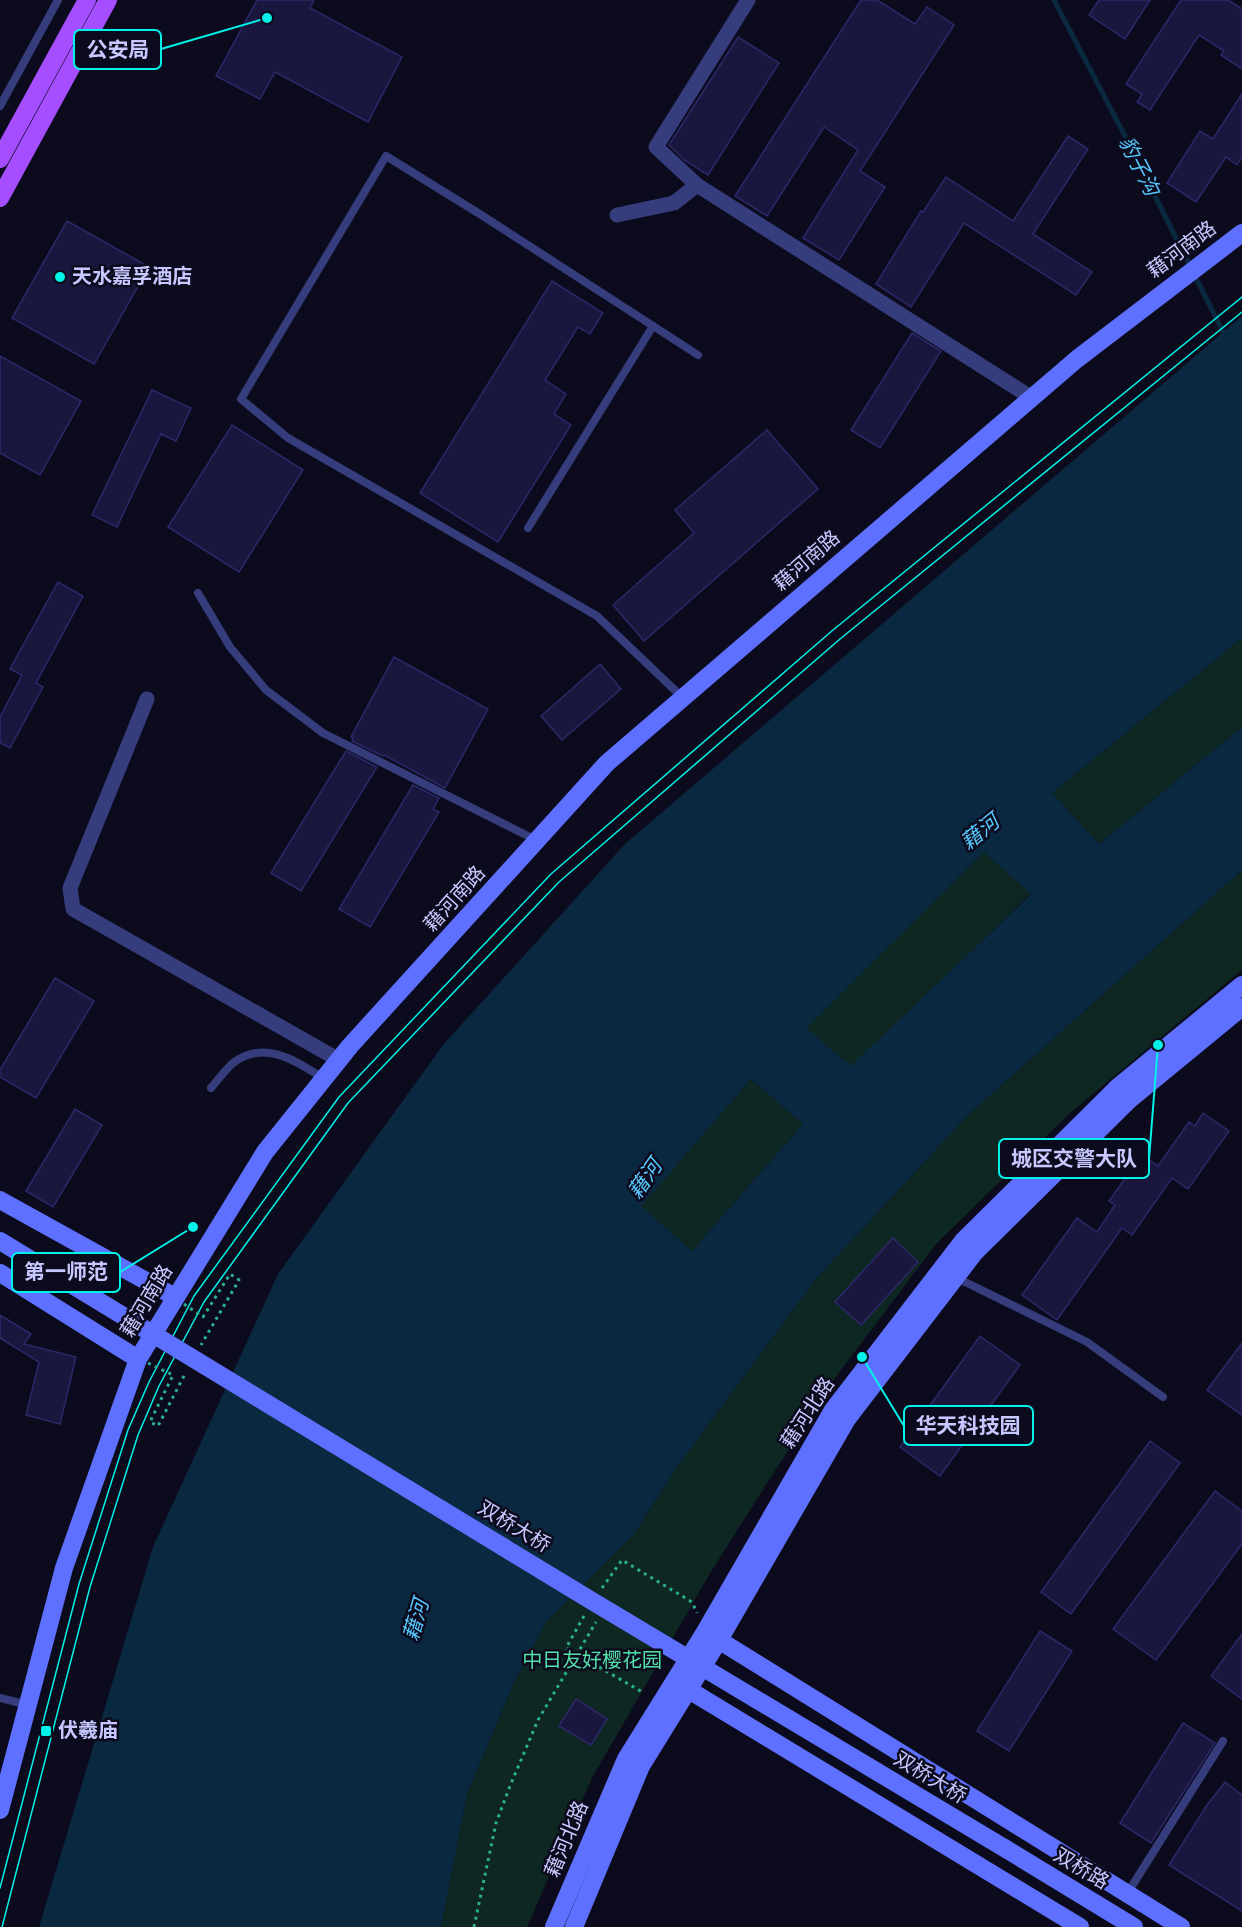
<svg xmlns="http://www.w3.org/2000/svg" width="1242" height="1927" viewBox="0 0 1242 1927" font-family="'Source Sans 3','Noto Sans SC',sans-serif">
<style>
.green{fill:#0e2722}
.water{fill:#0b2841;fill-rule:evenodd}
.lines{fill:none;stroke-linecap:round;stroke-linejoin:round}
.stream{stroke:#0b2841;stroke-width:5}
.building{fill:#19173e;stroke:#2c286a;stroke-width:1.5}
.path{stroke:#2baf94;stroke-width:3;stroke-dasharray:3 4.5;stroke-linecap:butt}
.lane{stroke:#353d7d;stroke-width:8}
.street{stroke:#353d7d;stroke-width:15}
.secondary{stroke:#5e70ff;stroke-width:18}
.primary{stroke:#a44eff;stroke-width:18}
.tram{stroke:#00f2e8;stroke-width:1.5}
.path-bridge{stroke:#2baf94;stroke-width:3;stroke-dasharray:3 4.5;stroke-linecap:butt}
.secondary-bridge{stroke:#5e70ff;stroke-width:18}
.poi-dot{fill:#00f2e8;stroke:#0c0b1d;stroke-width:2}
.labels{text-anchor:middle;dominant-baseline:central;stroke-width:5;stroke-linejoin:round;paint-order:stroke}
.street-label{font-size:20px;fill:#c7c8ff;stroke:#0c0b1d}
.poi-label{font-size:20px;font-weight:bold;fill:#c7c8ff;stroke:#0c0b1d;text-anchor:start}
.park-label{font-size:20px;fill:#52dfa8;stroke:#0c0b1d}
.water-label{font-size:21px;font-style:italic;fill:#55c8ff;stroke:#0c0b1d}
.leader{fill:none;stroke:#00f2e8;stroke-width:2}
.callout-dot{fill:#00f2e8;stroke:#0c0b1d;stroke-width:2}
.callout{fill:#0c0b1d;stroke:#00f2e8;stroke-width:2}
.callout-label{font-size:21px;text-anchor:middle;font-weight:bold;fill:#c7c8ff}
</style>
<rect width="100%" height="100%" fill="#0c0b1d"/>
<g class="green">
<path d="M1242,638V727L1099,844L1052,793Z"/>
<path d="M984,852L1031,893L852,1067L805,1028Z"/>
<path d="M1242,870V970L1070,1113L936,1244L829,1386L712,1570L592,1778L527,1927H441L467,1794L512,1687L546,1622L634,1534L677,1467L815,1280L967,1116Z"/>
<path d="M751,1079L803,1124L692,1251L640,1206Z"/>
</g>
<path class="water" d="M1242,316V638L1052,793L1099,844L1242,727V870L967,1116L815,1280L677,1467L634,1534L546,1622L512,1687L467,1794L441,1927H39L153,1547L278,1274L443,1045L625,844ZM984,852L1031,894L851,1066L806,1028ZM751,1079L803,1124L692,1251L641,1206Z"/>
<g class="lines">
<path class="stream" d="M1054,0L1126,138L1223,332"/>
</g>
<g class="building">
<path d="M257,0H314L310,8L402,57L368,122L275,72L260,99L216,76Z"/>
<path d="M861,0H877L915,24L927,7L954,25L860,171L885,187L839,260L803,238L858,150L824,127L767,216L735,196Z"/>
<path d="M1099,0H1150L1125,39L1089,15Z"/>
<path d="M1181,0H1228L1242,9V69L1221,55L1224,51L1199,35L1150,110L1137,102L1142,94L1126,84Z"/>
<path d="M738,37L779,63L708,175L684,160L669,145Z"/>
<path d="M1242,94V157L1237,165L1226,157L1196,202L1167,183L1200,131L1213,139Z"/>
<path d="M1068,136L1088,149L1033,234L1092,272L1076,295L964,223L911,307L876,284L921,211L923,212L946,177L1013,221Z"/>
<path d="M67,221L149,267L94,364L12,318Z"/>
<path d="M552,281L603,313L590,334L578,327L545,380L566,394L554,414L571,425L498,542L420,493Z"/>
<path d="M912,333L941,351L880,448L851,430Z"/>
<path d="M0,356L81,401L40,475L0,453Z"/>
<path d="M152,390L191,408L176,441L161,434L117,527L92,515Z"/>
<path d="M232,425L303,470L239,572L168,527Z"/>
<path d="M767,430L818,489L644,641L613,605L694,533L675,510Z"/>
<path d="M58,582L83,596L36,683L43,687L10,748L0,743V717L22,675L10,669Z"/>
<path d="M394,657L488,709L445,788L384,755L383,756L352,741L353,738L351,737Z"/>
<path d="M600,664L621,689L562,740L541,716Z"/>
<path d="M346,751L377,767L301,891L271,873Z"/>
<path d="M413,785L439,798L433,809L439,812L370,927L339,909Z"/>
<path d="M55,978L94,1001L36,1098L0,1077V1070Z"/>
<path d="M75,1109L102,1125L53,1207L26,1191Z"/>
<path d="M1203,1113L1229,1131L1188,1189L1172,1178L1132,1235L1122,1228L1057,1320L1022,1295L1077,1218L1097,1232L1115,1205L1109,1201L1133,1167L1139,1171L1148,1159L1158,1166L1189,1122L1195,1126Z"/>
<path d="M893,1238L918,1262L861,1325L835,1302Z"/>
<path d="M0,1315L31,1334L24,1344L76,1357L60,1424L26,1415L39,1362L0,1338Z"/>
<path d="M980,1336L1020,1365L940,1476L900,1447Z"/>
<path d="M1242,1343V1415L1207,1390Z"/>
<path d="M1150,1441L1180,1463L1071,1614L1041,1592Z"/>
<path d="M1215,1491L1242,1511V1544L1156,1660L1113,1629Z"/>
<path d="M1040,1631L1072,1651L1009,1751L977,1731Z"/>
<path d="M1242,1634V1699L1211,1676Z"/>
<path d="M576,1699L607,1719L591,1745L559,1726Z"/>
<path d="M1183,1723L1215,1743L1151,1843L1120,1823Z"/>
<path d="M1225,1782L1242,1795V1911L1169,1865L1207,1805Z"/>
</g>
<g class="lines">
<g class="path">
<path d="M602,1588L622,1560L692,1602L697,1613"/>
<path d="M474,1927L496,1823L510,1786L538,1720L596,1622"/>
</g>
<g class="lane">
<path d="M0,106L58,0"/>
<path d="M528,528L653,326"/>
<path d="M198,593L230,647L266,690L323,733L536,840"/>
<path d="M682,697L597,616L288,438L241,399L386,156L483,216L698,355"/>
<path d="M211,1088C218,1080 225,1070 233,1063C264,1039 296,1061 323,1078"/>
<path d="M957,1278L1087,1342L1163,1397"/>
<path d="M0,1698L28,1705"/>
<path d="M1127,1894L1223,1741"/>
</g>
<g class="street">
<path d="M748,0L656,147L697,185L1032,398"/>
<path d="M617,215L674,203L697,185"/>
<path d="M147,699L70,888L73,909L339,1060"/>
</g>
<g class="secondary">
<path d="M0,1200L175,1297"/>
<path d="M0,1273L138,1359"/>
<path d="M709,1634L1181,1927"/>
<path d="M679,1684L1080,1927"/>
<path d="M0,1810L64,1568L138,1359L265,1152L350,1046L607,763L1077,359L1242,233"/>
<path d="M1006,1849L1134,1927"/>
<path d="M554,1927L626,1759L705,1632L833,1410L963,1241L1118,1087L1242,985"/>
<path d="M574,1927L641,1766L719,1640L847,1419L975,1252L1129,1100L1242,1007"/>
</g>
<g class="primary">
<path d="M0,159L87,0"/>
<path d="M0,198L108,0"/>
</g>
<g class="tram">
<path d="M0,1888L79,1584L128,1430L149,1382L194,1296L339,1097L551,874L833,630L1242,297"/>
<path d="M2,1927L90,1587L138,1435L159,1386L204,1302L348,1103L559,882L840,639L1242,312"/>
</g>
<g class="path-bridge">
<path d="M184,1304L203,1317L230,1274L239,1280L201,1345"/>
<path d="M148,1363L173,1375L150,1422L158,1426L186,1372"/>
<path d="M584,1616L566,1648L644,1693"/>
</g>
<path class="secondary-bridge" d="M0,1241L592,1601L1006,1849"/>
</g>
<g class="poi-dot">
<circle cx="60" cy="277" r="6"/>
<rect x="40" y="1725" width="12" height="12" rx="3"/>
</g>
<g class="labels">
<g class="street-label">
<text transform="translate(1182 250) rotate(-37)">藉河南路</text>
<text transform="translate(807 561) rotate(-41)">藉河南路</text>
<text transform="translate(455 899) rotate(-48)">藉河南路</text>
<text transform="translate(147 1301) rotate(-59)">藉河南路</text>
<text transform="translate(808 1413) rotate(-57)">藉河北路</text>
<text transform="translate(514 1527) rotate(31)">双桥大桥</text>
<text transform="translate(930 1778) rotate(31)">双桥大桥</text>
<text transform="translate(567 1839) rotate(-67)">藉河北路</text>
<text transform="translate(1081 1869) rotate(31)">双桥路</text>
</g>
<g class="poi-label">
<text x="72" y="277">天水嘉孚酒店</text>
<text x="58" y="1731">伏羲庙</text>
</g>
<g class="park-label">
<text x="592" y="1661">中日友好樱花园</text>
</g>
<g class="water-label">
<text transform="translate(1139 166) rotate(63)">豹子沟</text>
<text transform="translate(980 832) rotate(-39)">藉河</text>
<text transform="translate(645 1179) rotate(-55)">藉河</text>
<text transform="translate(416 1620) rotate(-74)">藉河</text>
</g>
</g>
<path class="leader" d="M267 18L161 49M1158 1045L1149 1159M193 1227L120 1272M862 1357L904 1426"/>
<g class="callout-dot">
<circle cx="267" cy="18" r="6"/>
<circle cx="1158" cy="1045" r="6"/>
<circle cx="193" cy="1227" r="6"/>
<circle cx="862" cy="1357" r="6"/>
</g>
<g class="callout">
<rect x="74" y="30" width="87" height="39" rx="6"/>
<rect x="999" y="1139" width="150" height="39" rx="6"/>
<rect x="12" y="1253" width="108" height="39" rx="6"/>
<rect x="904" y="1406" width="129" height="39" rx="6"/>
</g>
<g class="callout-label">
<text x="118" y="57">公安局</text>
<text x="1074" y="1166">城区交警大队</text>
<text x="66" y="1279">第一师范</text>
<text x="968" y="1433">华天科技园</text>
</g>
</svg>
